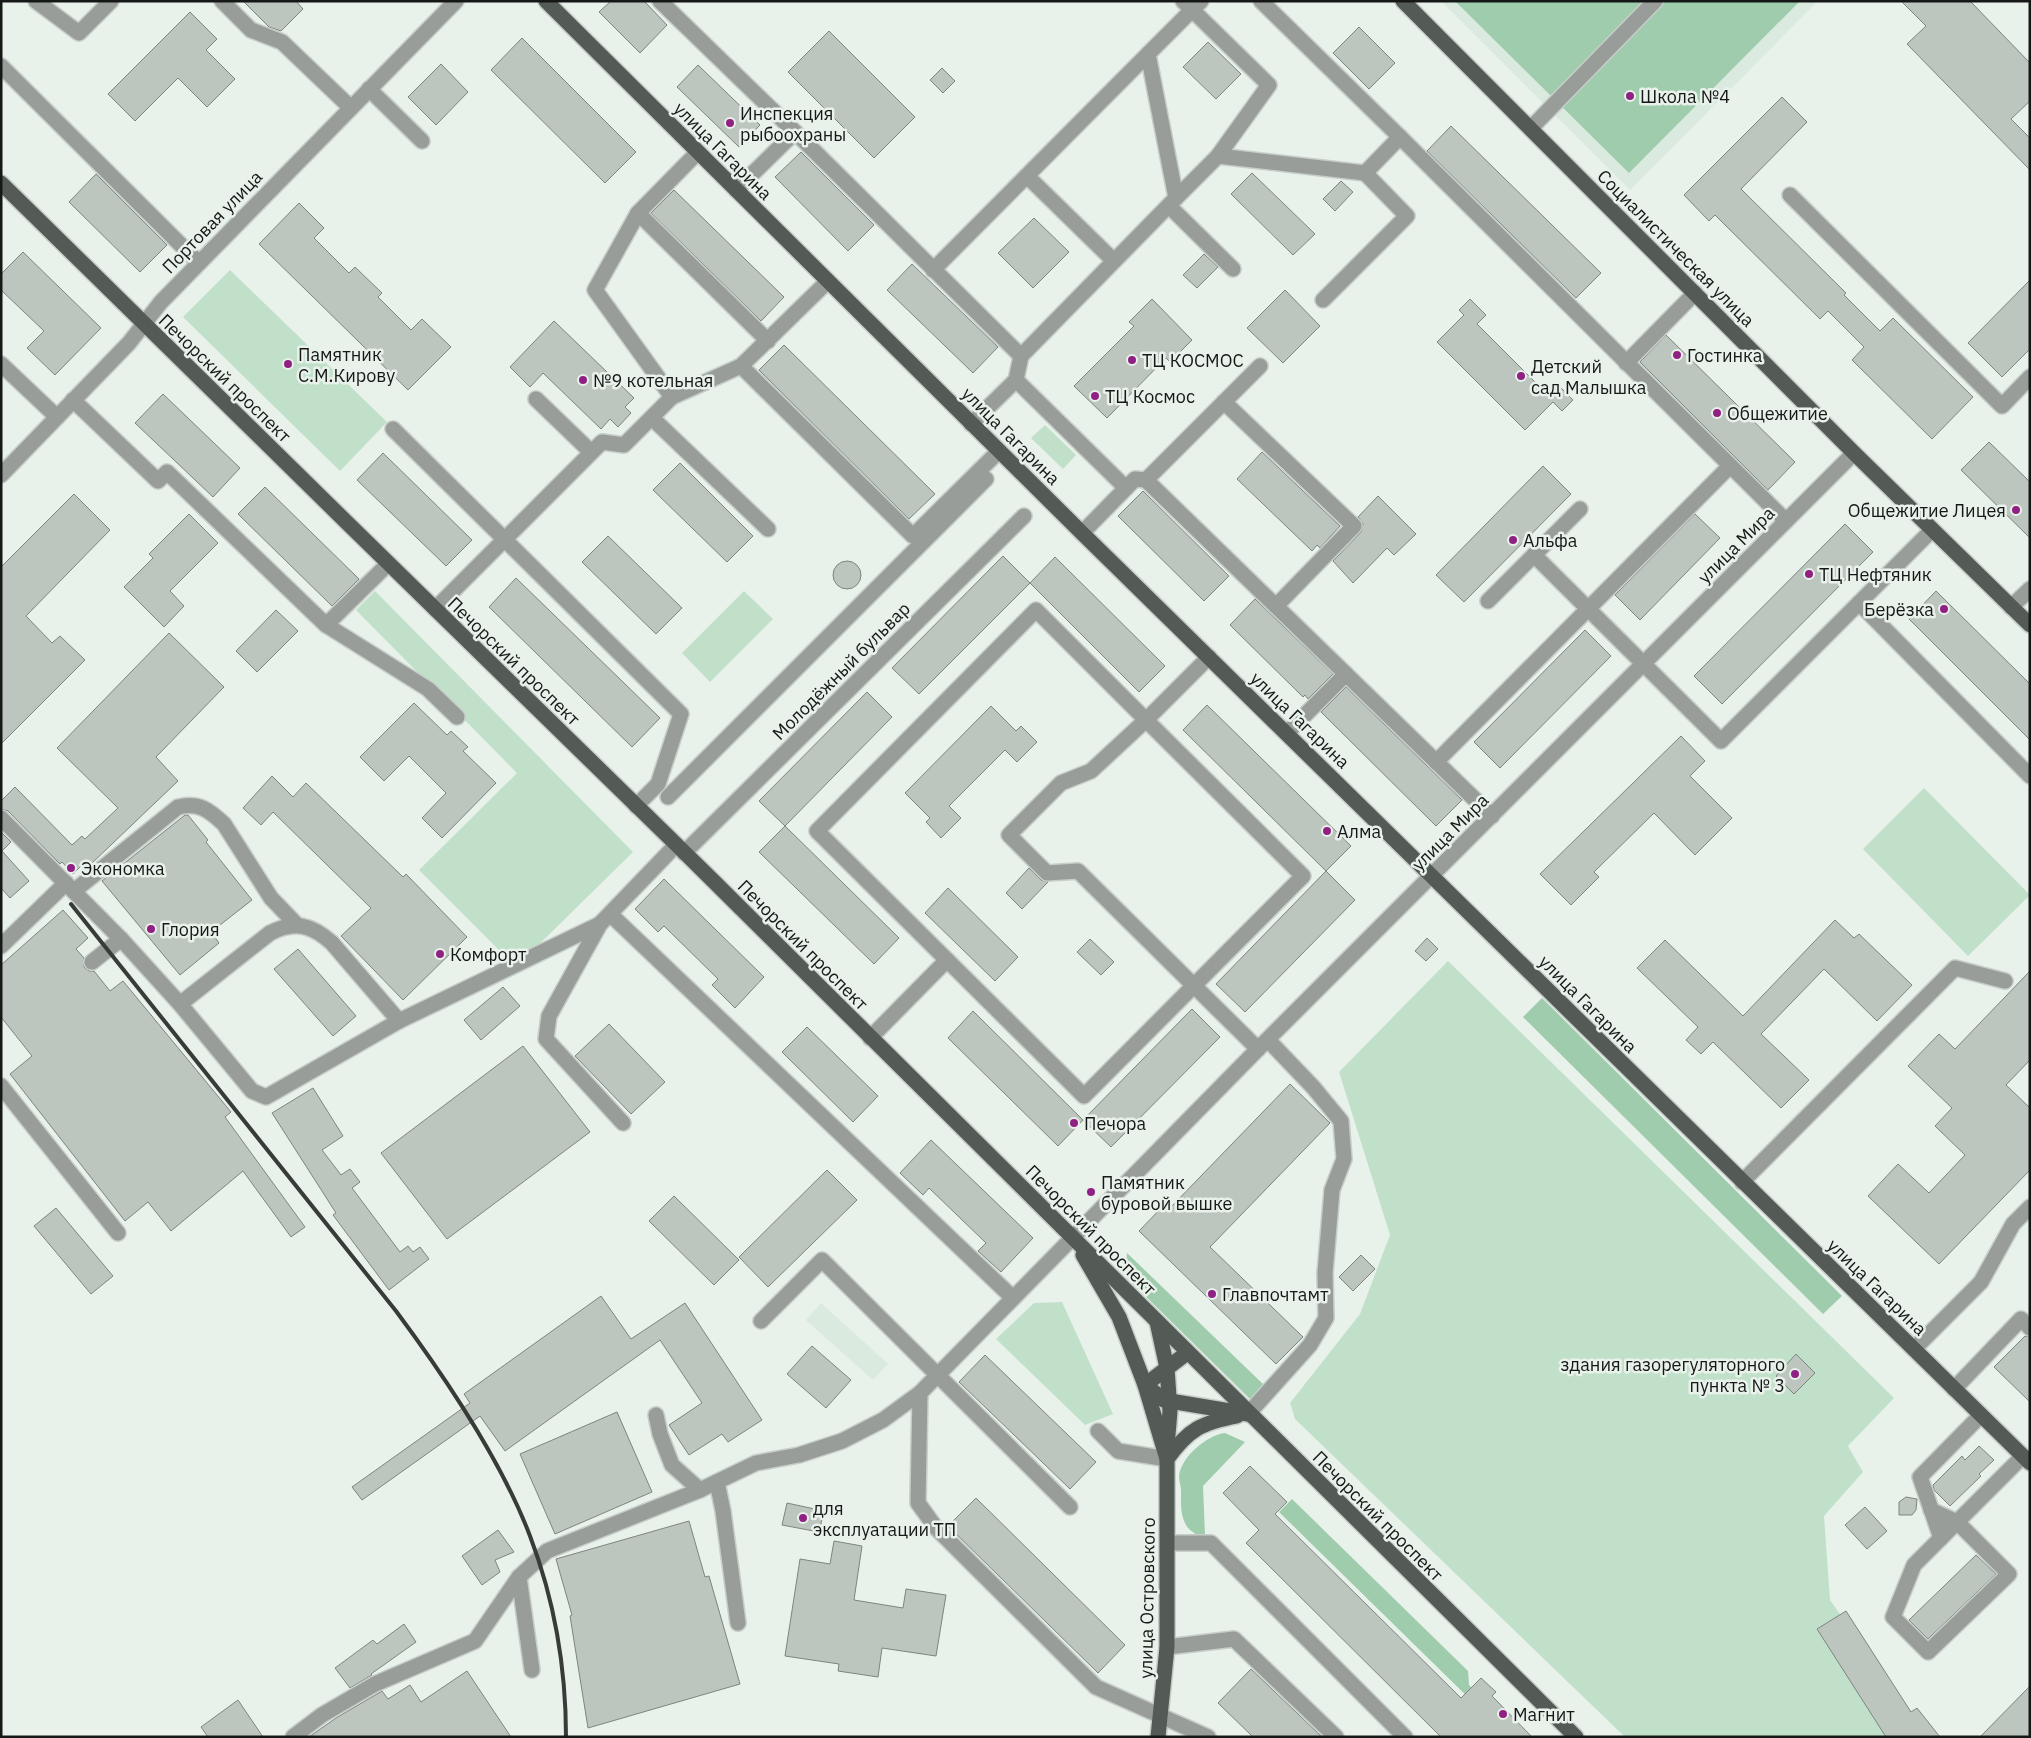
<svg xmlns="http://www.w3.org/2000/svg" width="2031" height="1738" viewBox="0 0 2031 1738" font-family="'IBM Plex Sans',sans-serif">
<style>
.built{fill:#daeade}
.green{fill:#c1e0ca}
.forest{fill:#9fccac}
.building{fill:#bdc5bf;stroke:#7d857f}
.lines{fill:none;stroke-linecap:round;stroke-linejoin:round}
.minor-casing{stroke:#c7cec9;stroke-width:18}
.major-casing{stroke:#c7cec9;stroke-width:18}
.minor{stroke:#999d9a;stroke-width:15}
.major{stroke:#545a56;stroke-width:15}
.rail{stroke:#383c39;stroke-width:4}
.poi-dot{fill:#902183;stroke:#e9f1eb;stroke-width:2}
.labels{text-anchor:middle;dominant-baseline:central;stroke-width:5;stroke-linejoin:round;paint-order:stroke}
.poi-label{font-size:18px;fill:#151816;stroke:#e9f1eb;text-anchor:start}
.street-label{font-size:18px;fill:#151816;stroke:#e9f1eb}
</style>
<rect width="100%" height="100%" fill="#e9f1eb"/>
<g class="built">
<path d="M1441,1H1818L1630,190Z"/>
<path d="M821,1303L888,1364L873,1380L806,1320Z"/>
</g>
<g class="green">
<path d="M230,270L387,422L340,471L183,317Z"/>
<path d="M1045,425L1076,455L1063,469L1031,438Z"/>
<path d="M375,591L633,852L516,967L419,870L517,773L356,610Z"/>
<path d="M744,591L773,619L710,682L682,653Z"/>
<path d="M1924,788L2030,895L1968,956L1863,849Z"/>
<path d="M1448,961L1894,1398L1848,1446L1863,1472L1824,1516L1830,1600L1927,1737H1625L1295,1419L1290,1403L1360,1314L1390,1235L1339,1072Z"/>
<path d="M1062,1302L1113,1414L1085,1425L996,1339L1034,1303Z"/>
</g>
<g class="forest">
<path d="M1455,1H1800L1629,173Z"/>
<path d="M1542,998L1842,1296L1823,1314L1523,1017Z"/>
<path d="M1127,1253L1265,1386L1251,1400L1125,1276Z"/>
<path d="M1225,1433L1245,1442L1203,1486L1205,1535H1197C1193,1532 1188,1529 1186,1525C1180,1514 1181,1503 1181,1491C1181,1486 1179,1481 1179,1476C1181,1457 1207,1435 1225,1433Z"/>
<path d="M1292,1499L1468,1671L1469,1685L1485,1701L1479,1708L1279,1512Z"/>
</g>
<g class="building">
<path d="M243,1H296L303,9L281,31L269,27Z"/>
<path d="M611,1H644L667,25L640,53L599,12Z"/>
<path d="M1901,1H1970L2030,63V101L2011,119L2030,138V170L1907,44L1926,26Z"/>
<path d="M190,12L217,39L206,50L235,79L207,107L178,78L135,121L108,94Z"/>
<path d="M1359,27L1395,63L1369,89L1333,53Z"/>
<path d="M829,31L915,117L874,158L788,72Z"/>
<path d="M522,38L636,152L605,183L491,70Z"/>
<path d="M1208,42L1241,74L1216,99L1183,67Z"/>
<path d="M441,64L468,92L436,125L408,97Z"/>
<path d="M698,65L760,125L739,147L677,87Z"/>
<path d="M942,68L955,81L943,93L930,80Z"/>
<path d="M1782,97L1807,122L1741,189L1846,293L1844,295L1880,331L1893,318L1973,397L1932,439L1852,360L1864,347L1828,311L1820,319L1715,215L1709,221L1684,195Z"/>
<path d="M1451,126L1601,273L1576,298L1427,151Z"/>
<path d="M801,152L874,225L848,251L775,177Z"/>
<path d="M1252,173L1315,234L1293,255L1231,194Z"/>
<path d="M96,174L167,245L140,272L69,202Z"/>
<path d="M1341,181L1353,192L1335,211L1323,199Z"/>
<path d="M674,190L784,297L761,321L651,213Z"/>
<path d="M299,203L324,228L314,238L349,273L355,267L382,293L378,297L411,330L422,319L451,347L408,390L259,244Z"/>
<path d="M1034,218L1069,252L1033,288L998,253Z"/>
<path d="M23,252L101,328L55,375L27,348L44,331L1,290V274Z"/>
<path d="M1204,254L1218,267L1197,288L1183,275Z"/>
<path d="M912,264L998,347L973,373L887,290Z"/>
<path d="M2030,280V349L2002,377L1968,343Z"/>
<path d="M1285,290L1320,326L1283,363L1247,328Z"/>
<path d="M1152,299L1192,340L1170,362L1166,358L1107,418L1074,386L1134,326L1129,322Z"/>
<path d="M1470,299L1486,315L1477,324L1547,394L1557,384L1573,400L1562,411L1553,402L1525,430L1437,342L1464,315L1459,310Z"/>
<path d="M554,321L634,398L625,407L631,413L618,427L610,419L601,429L543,373L530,387L510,367Z"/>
<path d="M1666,335L1795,462L1768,490L1640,362Z"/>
<path d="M784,345L935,494L909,519L759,370Z"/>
<path d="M163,394L240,468L213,497L135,423Z"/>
<path d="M1989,442L2030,482V538L1961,470Z"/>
<path d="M1262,452L1340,526L1320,548L1317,545L1312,551L1237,479Z"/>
<path d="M383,453L472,540L446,566L357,480Z"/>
<path d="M680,463L753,536L727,562L653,490Z"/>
<path d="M1543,466L1571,494L1464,602L1436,575Z"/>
<path d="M265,487L359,579L332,606L238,514Z"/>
<path d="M1143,491L1229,576L1204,601L1118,516Z"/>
<path d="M74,494L110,530L26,616L52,643L60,636L85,660L1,744V567Z"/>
<path d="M1378,496L1416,534L1394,555L1387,548L1353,583L1333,561L1361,532L1363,524L1358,517Z"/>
<path d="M189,514L218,543L170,591L184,606L164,627L124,587L153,558L149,554Z"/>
<path d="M1695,514L1720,538L1640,620L1615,595Z"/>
<path d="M1845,524L1873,552L1722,704L1694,676Z"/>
<path d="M608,536L682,608L656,634L582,562Z"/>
<path d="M1003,556L1030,583L919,694L892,668Z"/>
<path d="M1055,557L1165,666L1139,692L1030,583Z"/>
<circle cx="847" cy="575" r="14"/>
<path d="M516,578L660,718L632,747L489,607Z"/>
<path d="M1936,591L2030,684V740L1909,619Z"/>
<path d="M1255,599L1333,674L1308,699L1305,695L1303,697L1230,625Z"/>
<path d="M276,610L298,631L257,672L236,651Z"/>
<path d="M1585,630L1611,656L1500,768L1474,742Z"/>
<path d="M169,633L224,687L156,757L178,781L90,865L86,861L73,874L62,862L60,864L8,811L1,809V801L15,787L72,845L82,836L85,839L118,808L57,748Z"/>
<path d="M1346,687L1462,800L1436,826L1321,712Z"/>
<path d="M867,692L892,717L785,826L759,801Z"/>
<path d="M414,703L447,735L451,731L468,747L463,751L496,783L442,838L422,818L446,793L409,756L384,781L360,757Z"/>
<path d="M1207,705L1351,846L1326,871L1183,730Z"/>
<path d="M991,706L1016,731L1021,726L1037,742L1017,762L1005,750L949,806L961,818L941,838L926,822L930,818L905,793Z"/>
<path d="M1681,736L1705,761L1690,776L1732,818L1695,855L1654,813L1594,872L1599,877L1571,905L1540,874Z"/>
<path d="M272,776L293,797L306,783L403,877L406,874L467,937L403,1000L341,936L371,908L273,812L261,825L243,808Z"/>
<path d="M185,815H188L208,840L206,842L252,900L211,932L219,943L180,975L102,881Z"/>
<path d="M785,826L899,938L874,964L759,852Z"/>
<path d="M1,832L11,842L2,851L29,881L10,898L1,888Z"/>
<path d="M1029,868L1041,880L1048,882L1022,909L1006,893Z"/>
<path d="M1326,871L1355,900L1245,1012L1216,984Z"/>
<path d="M664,879L764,977L735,1008L712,985L718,979L664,926L658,932L635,909Z"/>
<path d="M948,888L1018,957L995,981L925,913Z"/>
<path d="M63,910L88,938L76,949L84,958V967L89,971H94L110,991L123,981L231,1112L225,1117L305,1227L291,1237L243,1171L171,1231L148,1202L125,1221L10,1074L32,1056L1,1017V965Z"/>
<path d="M1835,920L1854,938L1859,934L1912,985L1877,1021L1824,969L1761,1034L1809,1080L1781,1108L1713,1042L1701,1054L1686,1040L1698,1027L1637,968L1665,940L1743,1016Z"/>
<path d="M1427,938L1438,949L1426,961L1415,951Z"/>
<path d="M1090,939L1114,962L1101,975L1077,952Z"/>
<path d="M298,949L356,1016L333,1036L274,969Z"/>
<path d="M2030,971V1060L2006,1085L2030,1108V1170L1939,1264L1868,1196L1898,1164L1929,1193L1965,1155L1935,1126L1952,1108L1908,1066L1939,1034L1955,1049Z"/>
<path d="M503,987L520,1006L481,1040L464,1020Z"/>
<path d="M1192,1009L1220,1037L1111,1147L1083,1120Z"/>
<path d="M973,1011L1083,1120L1058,1146L948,1038Z"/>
<path d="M609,1024L665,1082L631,1114L575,1056Z"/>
<path d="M807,1027L878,1096L853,1122L782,1052Z"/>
<path d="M523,1046L590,1132L447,1239L381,1153Z"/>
<path d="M1290,1084L1330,1123L1210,1247L1303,1337L1276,1364L1139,1231L1165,1204L1170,1208Z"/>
<path d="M313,1088L343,1136L322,1150L341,1175L350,1169L360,1182L352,1188L400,1252L408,1246L413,1252L420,1247L429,1259L389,1290L333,1215L336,1213L272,1113Z"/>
<path d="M931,1140L1033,1238L1001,1272L978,1251L986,1243L929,1188L923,1195L900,1173Z"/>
<path d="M827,1170L857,1200L768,1287L739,1257Z"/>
<path d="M674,1196L739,1260L714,1285L649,1221Z"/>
<path d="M56,1208L113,1276L91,1294L34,1226Z"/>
<path d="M1361,1255L1375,1269L1353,1291L1339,1277Z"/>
<path d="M601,1296L631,1339L685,1303L762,1420L728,1442L722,1434L689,1455L669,1425L702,1403L660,1340L505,1451L480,1416L362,1500L352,1487L470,1403L464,1394Z"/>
<path d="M2025,1336L2030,1337V1402L1994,1367Z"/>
<path d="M812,1346L851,1380L826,1408L787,1374Z"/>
<path d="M1796,1354L1815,1373L1794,1394L1776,1376Z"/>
<path d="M985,1355L1096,1462L1070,1489L959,1382Z"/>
<path d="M617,1412L652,1492L555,1534L520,1454Z"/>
<path d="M1979,1446L1994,1460L1979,1474L1981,1476L1950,1506L1934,1490L1933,1485L1962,1456L1965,1460Z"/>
<path d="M1250,1466L1287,1502L1275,1514L1461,1698L1481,1678L1496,1692L1492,1696L1532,1737H1441L1246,1543L1259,1530L1223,1493Z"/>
<path d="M1906,1497L1917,1499L1916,1510L1912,1515H1899V1502Z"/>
<path d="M976,1498L1125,1645L1098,1673L948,1526Z"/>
<path d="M787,1503L824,1511L819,1532L782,1525Z"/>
<path d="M1865,1507L1887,1531L1867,1549L1845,1525Z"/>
<path d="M689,1521L705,1577L709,1576L740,1684L588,1728L570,1616L572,1615L556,1559Z"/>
<path d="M498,1530L514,1552L495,1560L500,1572L482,1585L462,1556Z"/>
<path d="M834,1541L862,1546L854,1600L903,1608L906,1589L946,1595L936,1656L882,1648L878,1677L838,1671L839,1664L785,1656L800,1559L830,1564Z"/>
<path d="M1976,1555L1996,1574L1928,1639L1909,1620Z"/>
<path d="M1846,1611L1911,1712L1917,1708L1940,1737H1886L1817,1629Z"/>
<path d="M404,1624L416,1642L371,1674L372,1675L350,1688L335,1668L373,1640L377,1644Z"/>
<path d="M1251,1669L1322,1737H1253L1218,1703Z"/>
<path d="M467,1671L511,1737H309L336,1718L382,1691L388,1699L410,1685L421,1702Z"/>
<path d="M2030,1686V1737H1980Z"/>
<path d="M238,1700L263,1737H208L201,1727Z"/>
</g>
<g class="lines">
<g class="minor-casing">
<g id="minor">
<path d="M36,1L79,33L111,1"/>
<path d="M222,1L251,30L282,42L351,108"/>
<path d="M660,1L795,132L736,190"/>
<path d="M1261,1L1400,137L1786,521"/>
<path d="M1,66L199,263"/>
<path d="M369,89L422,141"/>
<path d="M1531,128L1655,1"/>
<path d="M795,132L1021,356"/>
<path d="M1218,156L1365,173L1400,137"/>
<path d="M1027,176L1114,261"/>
<path d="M1790,195L2002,406L2030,377"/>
<path d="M1176,198L1218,156L1269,85L1183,1"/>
<path d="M1169,206L1233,269"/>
<path d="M638,213L768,341"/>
<path d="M933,270L1148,54"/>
<path d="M1323,300L1407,216L1365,173"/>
<path d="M1626,363L1695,293"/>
<path d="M1,364L57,417"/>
<path d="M741,366L913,536L999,451"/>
<path d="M1016,380L1126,488"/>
<path d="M672,397L595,290L638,213L698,152"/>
<path d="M536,399L591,452"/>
<path d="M73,400L158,481L167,472L326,625L388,564"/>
<path d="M1224,402L1354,526L1276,606"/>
<path d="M652,418L768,529"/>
<path d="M971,424L1016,380L1021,356L1176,198L1148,54L1201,1"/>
<path d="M393,429L681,714L658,784L636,806"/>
<path d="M1,475L129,343L161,302L456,1"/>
<path d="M1146,480L1492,816"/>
<path d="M1580,509L1534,555L1721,741L1932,530"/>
<path d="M1082,533L1135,479L1146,480L1260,366"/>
<path d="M1488,601L1534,555"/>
<path d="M1859,603L2030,776"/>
<path d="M2011,607L2030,589"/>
<path d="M435,609L602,442L624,445L672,397L741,366L828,281"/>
<path d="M326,625L428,689L457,717"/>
<path d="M1209,657L1146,720L1303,876L1084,1096L817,831L1036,610L1146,720L1091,771L1061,783L1009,835L1047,873L1078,871L1258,1049"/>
<path d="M1287,733L1346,674"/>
<path d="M1436,762L1730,466"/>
<path d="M668,797L986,479"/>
<path d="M1,818L121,939L180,1004L252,1091L266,1097L399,1021L600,924L676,845"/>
<path d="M684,853L1024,516"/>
<path d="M74,891L178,807C199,802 209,810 224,824L271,898L296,924"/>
<path d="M610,914L1013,1298"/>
<path d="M600,924L549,1016L546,1039L623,1123"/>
<path d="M1,946L66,883"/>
<path d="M92,962L121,939"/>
<path d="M180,1004L270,933C295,920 312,925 332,943L399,1021"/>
<path d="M870,1038L947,960"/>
<path d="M1,1086L118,1233"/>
<path d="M1742,1182L1955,968L2005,981"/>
<path d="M761,1321L822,1260L1070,1507"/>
<path d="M1914,1349L1981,1282L2013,1224L2030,1207"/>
<path d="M1954,1389L2021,1319L2030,1328"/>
<path d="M920,1393L918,1503L936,1528L1096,1687L1208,1737"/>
<path d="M1248,1414L1310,1345L1326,1318L1325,1273L1332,1190L1344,1159L1341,1121L1313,1087L1268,1040"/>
<path d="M656,1415L660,1434L672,1465L700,1490"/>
<path d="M1098,1431L1118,1451L1167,1459"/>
<path d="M717,1482L723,1511L738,1623"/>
<path d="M1931,1510L1957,1522L2009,1574L1928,1652L1893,1617L1914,1565L2023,1456"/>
<path d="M1941,1538L1920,1477L1981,1415"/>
<path d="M1168,1543H1211L1405,1737"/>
<path d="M519,1577L532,1670"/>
<path d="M1167,1647L1234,1639L1336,1737"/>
<path d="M293,1737L322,1715L375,1684L475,1641L519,1577L547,1551L700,1490L756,1463L799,1455L842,1441L883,1420L920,1393L1258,1049L1854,453"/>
</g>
</g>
<g class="major-casing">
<g id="major">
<path d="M546,1L1082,533L2030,1463"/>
<path d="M1403,1L1854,453L2030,625"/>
<path d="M1,183C227,407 457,629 684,852C982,1146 1277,1443 1576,1737"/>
<path d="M1083,1255L1119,1317L1145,1385L1167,1459V1647L1158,1737"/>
<path d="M1157,1322L1167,1368L1170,1411L1167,1447"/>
<path d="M1187,1353L1145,1385L1164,1400L1248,1414"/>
<path d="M1167,1459C1189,1429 1201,1423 1237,1416"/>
</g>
</g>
<use href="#minor" class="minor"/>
<use href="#major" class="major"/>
<path class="rail" d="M71,904L396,1311C445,1377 501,1459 530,1536C554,1599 566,1669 566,1737"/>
</g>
<g class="poi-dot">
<circle cx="1630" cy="96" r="5"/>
<circle cx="730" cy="123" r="5"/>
<circle cx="1677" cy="355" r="5"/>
<circle cx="1132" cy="360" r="5"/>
<circle cx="288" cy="364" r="5"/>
<circle cx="1521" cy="376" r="5"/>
<circle cx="583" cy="380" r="5"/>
<circle cx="1095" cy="396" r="5"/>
<circle cx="1717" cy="413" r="5"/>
<circle cx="2016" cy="510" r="5"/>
<circle cx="1513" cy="540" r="5"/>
<circle cx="1809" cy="574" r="5"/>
<circle cx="1944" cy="609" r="5"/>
<circle cx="1327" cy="831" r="5"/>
<circle cx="71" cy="868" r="5"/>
<circle cx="151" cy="929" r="5"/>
<circle cx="440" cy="954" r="5"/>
<circle cx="1074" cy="1123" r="5"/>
<circle cx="1091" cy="1192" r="5"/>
<circle cx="1212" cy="1294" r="5"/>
<circle cx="1795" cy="1374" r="5"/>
<circle cx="803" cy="1518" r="5"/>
<circle cx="1503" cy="1714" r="5"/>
</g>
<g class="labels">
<g class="poi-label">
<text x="1640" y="96">Школа №4</text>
<text x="740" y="113">Инспекция<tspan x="740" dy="21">рыбоохраны</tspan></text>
<text x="298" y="354">Памятник<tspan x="298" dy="21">С.М.Кирову</tspan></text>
<text x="1687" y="355">Гостинка</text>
<text x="1142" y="360">ТЦ КОСМОС</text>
<text x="1531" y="366">Детский<tspan x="1531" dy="21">сад Малышка</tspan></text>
<text x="593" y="380">№9 котельная</text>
<text x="1105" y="396">ТЦ Космос</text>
<text x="1727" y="413">Общежитие</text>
<text x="2006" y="510" text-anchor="end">Общежитие Лицея</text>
<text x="1523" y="540">Альфа</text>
<text x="1819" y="574">ТЦ Нефтяник</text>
<text x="1934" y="609" text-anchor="end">Берёзка</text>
<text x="1337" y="831">Алма</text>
<text x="81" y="868">Экономка</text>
<text x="161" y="929">Глория</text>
<text x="450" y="954">Комфорт</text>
<text x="1084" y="1123">Печора</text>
<text x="1101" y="1182">Памятник<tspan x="1101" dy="21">буровой вышке</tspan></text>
<text x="1222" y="1294">Главпочтамт</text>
<text x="1785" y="1364" text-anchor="end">здания газорегуляторного<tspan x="1785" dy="21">пункта № 3</tspan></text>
<text x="813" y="1508">для<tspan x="813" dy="21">эксплуатации ТП</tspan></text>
<text x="1513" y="1714">Магнит</text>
</g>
<g class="street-label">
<text transform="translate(723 151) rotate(45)">улица Гагарина</text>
<text transform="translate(212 222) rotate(-46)">Портовая улица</text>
<text transform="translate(1676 248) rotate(45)">Социалистическая улица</text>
<text transform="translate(225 378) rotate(44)">Печорский проспект</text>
<text transform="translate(1011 436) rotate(45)">улица Гагарина</text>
<text transform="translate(1736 545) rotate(-45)">улица Мира</text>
<text transform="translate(514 661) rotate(44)">Печорский проспект</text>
<text transform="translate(841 671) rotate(-45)">Молодёжный бульвар</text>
<text transform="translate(1300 720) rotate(44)">улица Гагарина</text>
<text transform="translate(1450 832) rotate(-45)">улица Мира</text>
<text transform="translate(803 945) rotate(45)">Печорский проспект</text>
<text transform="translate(1588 1004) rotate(45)">улица Гагарина</text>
<text transform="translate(1091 1230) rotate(45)">Печорский проспект</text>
<text transform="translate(1877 1287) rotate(44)">улица Гагарина</text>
<text transform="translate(1378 1516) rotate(45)">Печорский проспект</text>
<text transform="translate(1147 1598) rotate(-89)">улица Островского</text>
</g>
</g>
<rect width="2031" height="1738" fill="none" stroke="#151816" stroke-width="5"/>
</svg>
